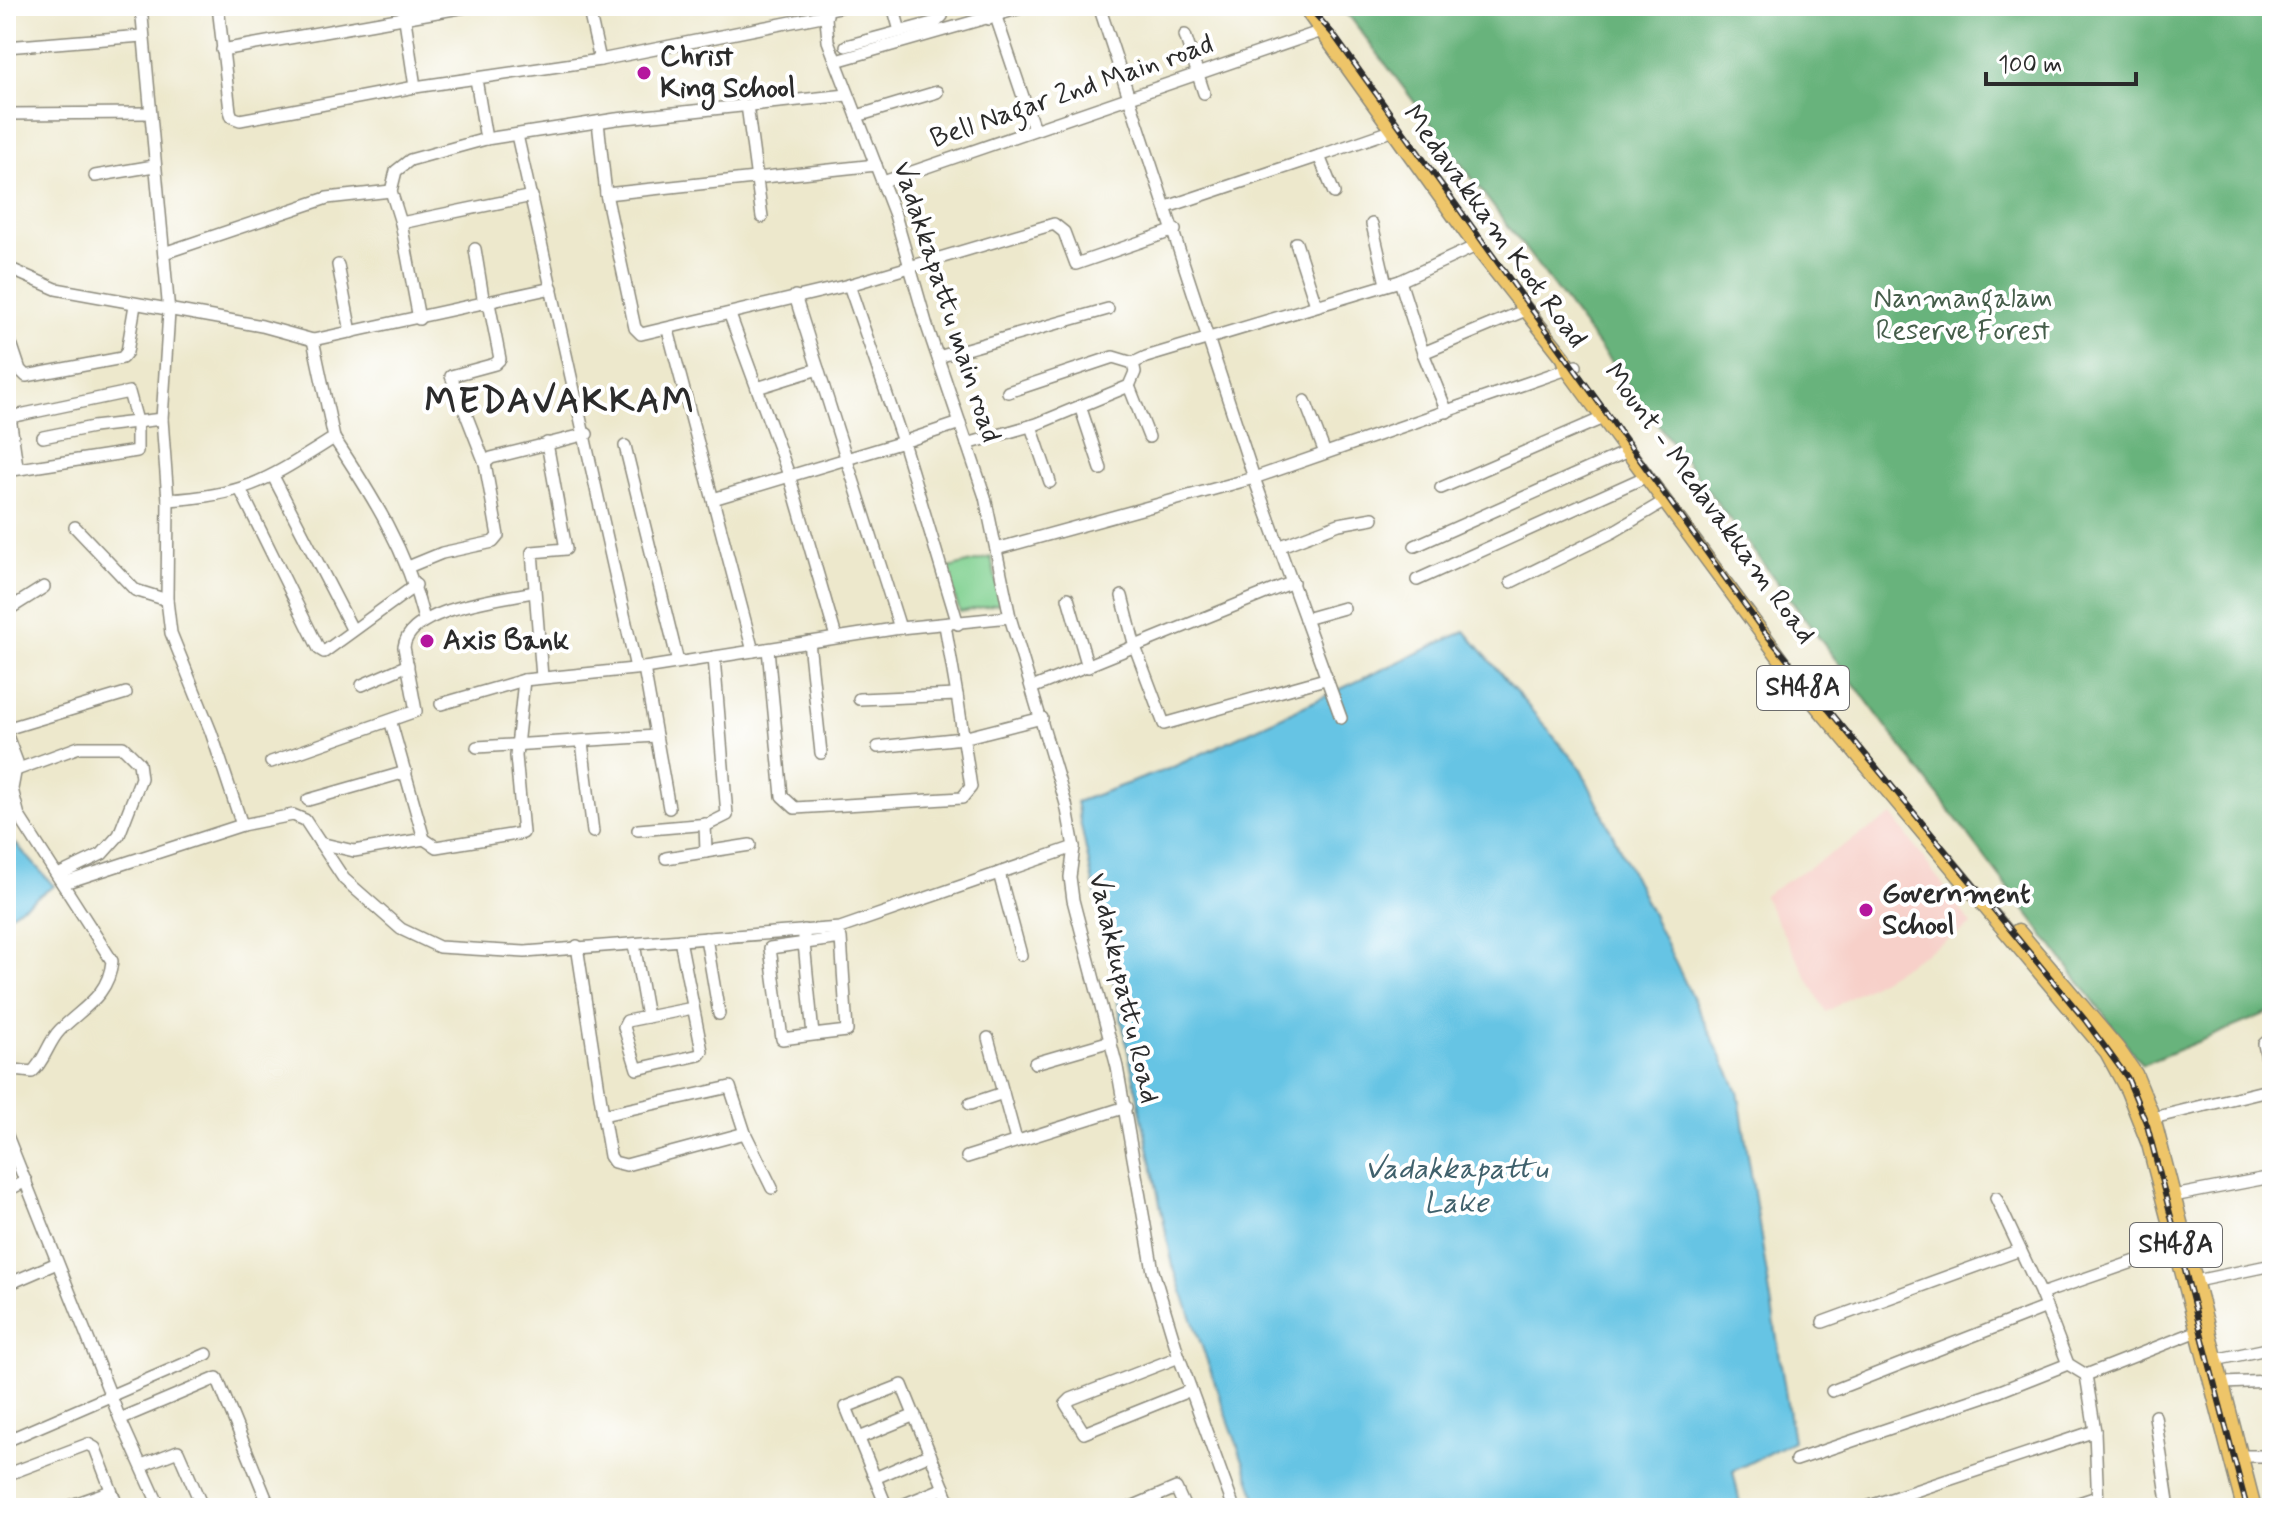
<svg xmlns="http://www.w3.org/2000/svg" width="2278" height="1514" viewBox="0 0 2278 1514" font-family="Mynerve,sans-serif">
<style>
.built{fill:#f7d0c9}
.green{fill:#81d191;stroke:#567e5e;stroke-width:2}
.forest{fill:#68b37b;stroke:#4a6f53;stroke-width:2}
.water{fill:#66c4e4;stroke:#487888;stroke-width:2}
.lines{fill:none;stroke-linecap:round;stroke-linejoin:round}
.minor-casing{stroke:#8c8a7c;stroke-width:14}
.major-casing{stroke:#8c8a7c;stroke-width:17}
.minor{stroke:#fff;stroke-width:11}
.major{stroke:#eec569;stroke-width:14}
.rail-casing{stroke:#2b2b2b;stroke-width:6}
.rail{stroke:#fff;stroke-width:3;stroke-dasharray:9;stroke-linecap:butt}
.poi-dot{fill:#b5179e;stroke:#fff;stroke-width:3}
.labels{text-anchor:middle;dominant-baseline:central;stroke-width:8;stroke-linejoin:round;paint-order:stroke}
.shield{fill:#fff;stroke:#6b6b6b;stroke-width:2}
.shield-label{font-size:26px;font-weight:bold;fill:#2b2b2b}
.poi-label{font-size:28px;font-weight:bold;fill:#2b2b2b;stroke:#fff;text-anchor:start}
.street-label{font-size:28px;fill:#2b2b2b;stroke:#fff}
.park-label{font-size:28px;fill:#455d4a;stroke:#fff}
.water-label{font-size:30px;font-style:italic;fill:#40616c;stroke:#fff}
.district-label{font-size:36px;font-weight:bold;letter-spacing:2px;fill:#2b2b2b;stroke:#fff}
</style>
<rect width="100%" height="100%" fill="#fff"/>
<filter id="ink" filterUnits="userSpaceOnUse"><feTurbulence type="fractalNoise" baseFrequency=".0125" numOctaves="2"/><feDisplacementMap in="SourceGraphic" scale="16" xChannelSelector="R" yChannelSelector="G"/><feConvolveMatrix kernelMatrix="1 2 1 2 8 2 1 2 1" color-interpolation-filters="sRGB"/></filter>
<filter id="wash" filterUnits="userSpaceOnUse"><feTurbulence type="fractalNoise" baseFrequency=".006" numOctaves="4" result="noise"/><feDisplacementMap in="SourceGraphic" scale="32" xChannelSelector="R" yChannelSelector="G"/><feGaussianBlur stdDeviation="1.8" result="paint"/><feColorMatrix in="noise" values="0 0 0 0 0 0 0 0 0 0 0 0 0 0 0 0 0 1.4 0 .05"/><feComposite in="paint" operator="in"/></filter>
<g filter="url(#wash)">
<rect width="100%" height="100%" fill="#ede8cc"/>
<path class="built" d="M1892,815L1972,925L1826,1012L1763,896Z"/>
<path class="green" d="M991,557L1001,603L960,612L945,569Z"/>
<path class="forest" d="M1338,6H2272V1011L2142,1065L1350,17Z"/>
<g class="water">
<path d="M1465,631L1581,769L1738,1091L1793,1441L1733,1471L1741,1508H1260L1173,1266L1076,802L1171,768Z"/>
<path d="M16,844L54,886L6,917V847Z"/>
</g>
</g>
<g filter="url(#ink)">
<g class="lines">
<g class="minor-casing">
<g id="minor">
<path d="M141,6L169,312L162,419L168,500L167,600L171,633L211,732L242,825"/>
<path d="M218,6L230,111L232,117L240,120L415,87L600,60"/>
<path d="M403,6L415,87"/>
<path d="M588,6L600,60L827,15"/>
<path d="M825,6L828,41L895,215L927,326L985,497L1010,617L1066,804L1074,847L1070,877L1073,900L1117,1067L1153,1271L1179,1357L1234,1508"/>
<path d="M893,6L900,31"/>
<path d="M985,6L989,19"/>
<path d="M826,10L844,6"/>
<path d="M996,17L1034,129"/>
<path d="M1185,35L1204,93"/>
<path d="M846,46L936,22L942,16L940,6"/>
<path d="M6,47L142,36"/>
<path d="M222,50L471,6"/>
<path d="M836,61L1028,6"/>
<path d="M476,79L486,139"/>
<path d="M747,105L762,217"/>
<path d="M6,114L149,113"/>
<path d="M857,116L937,92"/>
<path d="M598,122L606,194L635,328L641,334L849,285L1054,224L1064,232L1076,264L1175,230"/>
<path d="M517,135L636,668"/>
<path d="M1319,156L1391,131"/>
<path d="M95,176L154,166"/>
<path d="M883,182L1322,31"/>
<path d="M606,194L876,165"/>
<path d="M1167,207L1319,156L1334,193"/>
<path d="M401,223L532,196"/>
<path d="M1372,224L1386,284"/>
<path d="M1296,243L1316,305"/>
<path d="M475,249L484,304"/>
<path d="M164,253L327,198L391,191"/>
<path d="M338,265L351,332"/>
<path d="M6,267L56,289L262,326L313,340L552,288"/>
<path d="M1400,281L1423,353L1526,310"/>
<path d="M849,285L903,442L960,423"/>
<path d="M795,296L900,628"/>
<path d="M730,315L789,475L836,637"/>
<path d="M419,319L401,223L391,191L396,171L410,160L486,139L616,119L847,95"/>
<path d="M668,330L753,651"/>
<path d="M12,346L20,370L26,376L122,358L127,352L135,305"/>
<path d="M1423,353L1447,412"/>
<path d="M938,357L1108,309"/>
<path d="M1129,386L1149,437"/>
<path d="M757,388L818,369"/>
<path d="M1008,392L1113,357L1133,363"/>
<path d="M1305,401L1325,453"/>
<path d="M1080,406L1101,469"/>
<path d="M1031,426L1050,482"/>
<path d="M43,437L93,427L162,419"/>
<path d="M334,438C372,495 407,551 424,619"/>
<path d="M967,444L1037,424L1129,386L1135,372L1133,363L1146,357L1400,281L1476,246"/>
<path d="M625,446L678,662"/>
<path d="M485,463L451,376L495,364L500,359L489,303"/>
<path d="M6,471L137,451V421L129,392L10,417L17,466"/>
<path d="M273,476L352,629"/>
<path d="M1441,488L1603,418"/>
<path d="M241,491L319,649L324,652L416,585"/>
<path d="M713,499L903,442L958,624"/>
<path d="M168,500C248,495 268,479 334,438L313,340"/>
<path d="M75,527L135,590L167,600"/>
<path d="M1281,546L1339,524L1373,518"/>
<path d="M1415,546L1628,451"/>
<path d="M996,549L1254,478L1099,6"/>
<path d="M408,567L442,553L493,542L498,536L485,463L491,458L587,434"/>
<path d="M1417,580L1645,477"/>
<path d="M1511,582L1613,532L1665,501"/>
<path d="M1122,596L1135,647L1164,724L1325,679"/>
<path d="M1068,598L1088,667"/>
<path d="M6,611L44,587"/>
<path d="M1305,619L1344,608"/>
<path d="M945,625L957,695"/>
<path d="M809,642L821,753"/>
<path d="M768,649L782,796L795,808L962,798L971,787L957,695L859,699"/>
<path d="M644,668L669,808"/>
<path d="M542,677L532,552L566,549L547,443"/>
<path d="M362,685L408,665"/>
<path d="M1032,688L1293,582"/>
<path d="M441,704L524,680L644,668L900,628L1010,617"/>
<path d="M1341,718L1254,478L1576,366"/>
<path d="M391,723L424,839L436,847L523,833L516,756L524,680"/>
<path d="M6,729L126,693"/>
<path d="M6,733L17,762L12,789L19,816L112,961C109,996 82,1008 60,1030C48,1042 45,1061 32,1072L6,1069"/>
<path d="M582,742L593,832"/>
<path d="M477,747L656,736"/>
<path d="M878,747L963,738L1042,718"/>
<path d="M271,762L416,711L404,647C409,608 501,599 533,592"/>
<path d="M16,770L79,747H123L139,763L141,778L119,835L102,854L58,875"/>
<path d="M308,800L406,772"/>
<path d="M705,824L706,852"/>
<path d="M638,830L709,824L727,815L714,657"/>
<path d="M320,843L354,851L424,839"/>
<path d="M666,858L750,845"/>
<path d="M999,873L1021,955"/>
<path d="M64,883L242,825L293,815L305,820L344,879L401,929L439,947L525,952L840,928L1074,847"/>
<path d="M804,930V943L813,1035L847,1031L841,938L770,948L782,1039L813,1035"/>
<path d="M706,938L719,1014"/>
<path d="M634,944L647,1017L627,1021L624,1027L637,1069L699,1055L702,1051L680,940"/>
<path d="M577,946L603,1115L730,1087L745,1133L772,1188"/>
<path d="M647,1017L693,1008"/>
<path d="M2272,1037L2264,1044L2272,1083"/>
<path d="M988,1038L1016,1140"/>
<path d="M1035,1063L1111,1041"/>
<path d="M970,1104L1003,1093"/>
<path d="M603,1115L610,1156L614,1162L626,1165L745,1133"/>
<path d="M2153,1118L2272,1089"/>
<path d="M6,1133L120,1419L160,1508"/>
<path d="M967,1157L1126,1107"/>
<path d="M6,1191L26,1181"/>
<path d="M2168,1197L2272,1177"/>
<path d="M1996,1198L2041,1294L2068,1364L2086,1375L2095,1431L2098,1508"/>
<path d="M2196,1281L2272,1265"/>
<path d="M6,1285L57,1263"/>
<path d="M2041,1294L2176,1247"/>
<path d="M1823,1322L2020,1250"/>
<path d="M1179,1357L1071,1399L1066,1404L1084,1433L1191,1390"/>
<path d="M2210,1361L2272,1348"/>
<path d="M2086,1375L2198,1331"/>
<path d="M2223,1383L2272,1381"/>
<path d="M1832,1391L2044,1308"/>
<path d="M2155,1416L2169,1508"/>
<path d="M120,1419L217,1378L270,1508"/>
<path d="M859,1438L915,1415"/>
<path d="M6,1441L207,1354"/>
<path d="M2241,1456H2272"/>
<path d="M1796,1460L2000,1391L2068,1364"/>
<path d="M142,1465L178,1451L201,1504"/>
<path d="M6,1475L88,1444L95,1448L118,1508"/>
<path d="M875,1478L930,1454"/>
<path d="M63,1508L111,1491"/>
<path d="M887,1508L846,1407L902,1385L952,1508"/>
<path d="M895,1508L944,1488"/>
<path d="M1129,1508L1176,1488L1185,1508"/>
<path d="M1864,1508L2095,1431"/>
<path d="M2064,1508L2097,1497"/>
</g>
</g>
<g class="major-casing">
<g id="major">
<path d="M1304,6L1476,246L1564,358L1568,370L1803,689L2107,1052L2128,1091L2149,1144L2244,1508"/>
<path d="M2018,931L2117,1048L2135,1074L2153,1118L2254,1508"/>
</g>
</g>
<use href="#minor" class="minor"/>
<use href="#major" class="major"/>
<g class="rail-casing">
<path id="rail" d="M1308,6L1333,34L1762,629L2085,1020L2127,1077L2147,1125L2247,1508"/>
</g>
<use href="#rail" class="rail"/>
</g>
</g>
<g class="poi-dot">
<circle cx="644" cy="73" r="8"/>
<circle cx="427" cy="641" r="8"/>
<circle cx="1866" cy="910" r="8"/>
</g>
<g class="labels">
<g class="shield">
<rect x="1757" y="666" width="92" height="44" rx="6"/>
<rect x="2130" y="1223" width="92" height="44" rx="6"/>
</g>
<g class="shield-label">
<text x="1803" y="688">SH48A</text>
<text x="2176" y="1245">SH48A</text>
</g>
<g class="poi-label">
<text x="660" y="57">Christ<tspan x="660" dy="32">King School</tspan></text>
<text x="443" y="641">Axis Bank</text>
<text x="1882" y="894">Government<tspan x="1882" dy="32">School</tspan></text>
</g>
<g class="street-label">
<text transform="translate(1072 92) rotate(-19)">Bell Nagar 2nd Main road</text>
<text transform="translate(1494 227) rotate(54)">Medavakkam Koot Road</text>
<text transform="translate(946 302) rotate(72)">Vadakkapattu main road</text>
<text transform="translate(1709 504) rotate(54)">Mount - Medavakkam Road</text>
<text transform="translate(1123 988) rotate(77)">Vadakkupattu Road</text>
</g>
<g class="park-label">
<text x="1963" y="299">Nanmangalam<tspan x="1963" dy="32">Reserve Forest</tspan></text>
</g>
<g class="water-label">
<text x="1456" y="1169">Vadakkapattu<tspan x="1456" dy="34">Lake</tspan></text>
</g>
<g class="district-label">
<text x="560" y="402">MEDAVAKKAM</text>
</g>
</g>
<rect width="2278" height="1514" fill="none" stroke="#fff" stroke-width="32"/>
<path d="M1986 72v12h150v-12" fill="none" stroke="#2b2b2b" stroke-width="4"/>
<text x="1998" y="72" font-size="24" fill="#2b2b2b" stroke="#ffffff" stroke-width="6" paint-order="stroke">100 m</text>
</svg>
